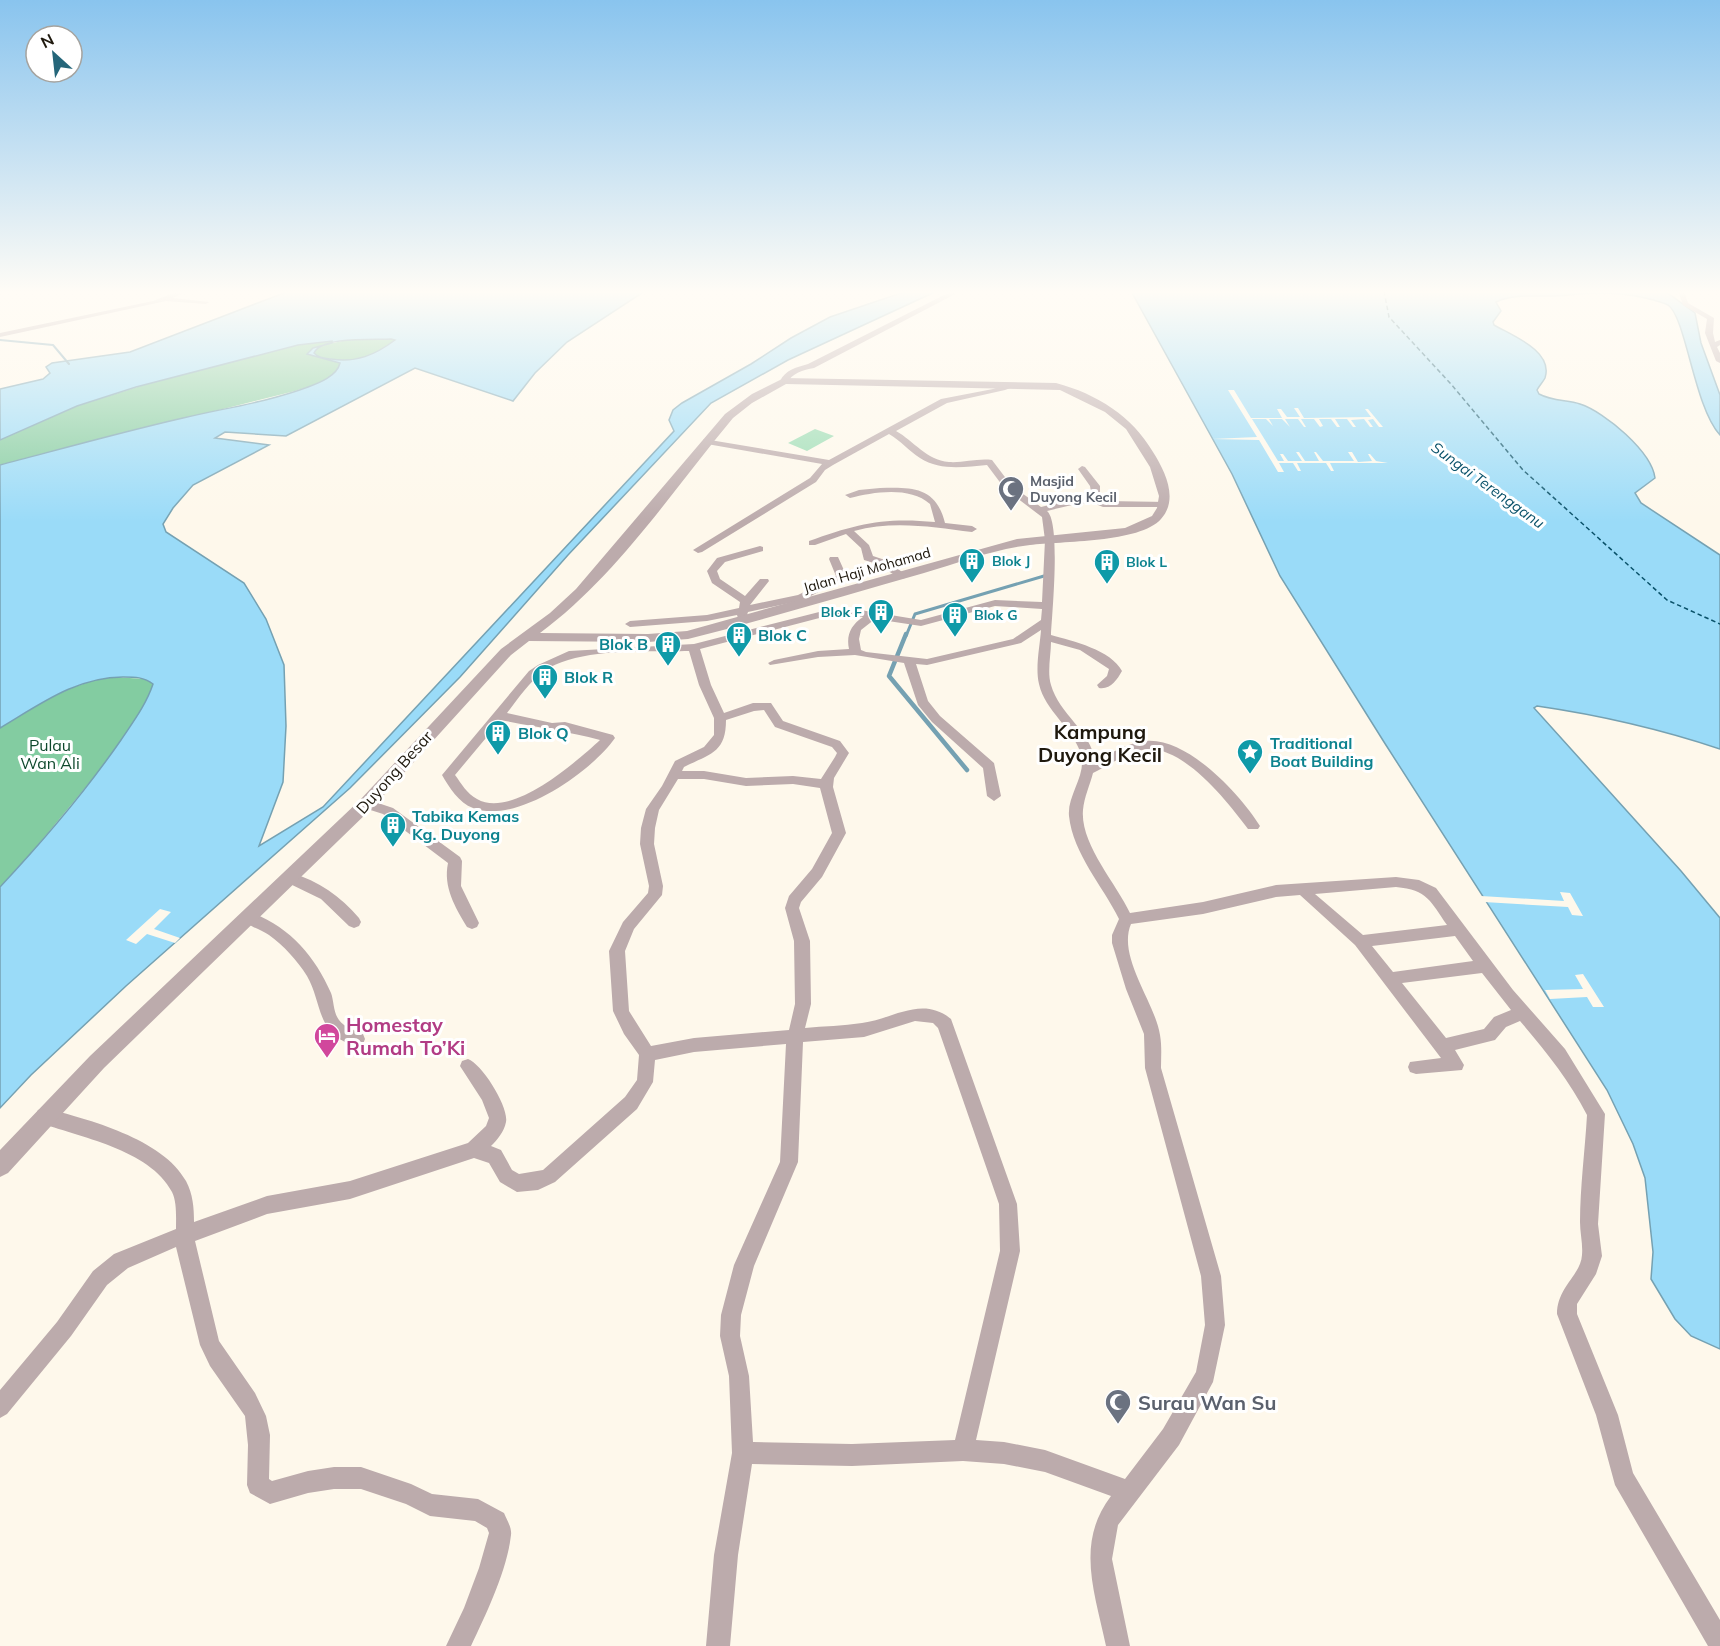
<svg xmlns="http://www.w3.org/2000/svg" width="1720" height="1646" viewBox="0 0 1720 1646" font-family="Mulish,sans-serif">
<style>
.green{fill:#9adcb3}
.forest{fill:#83cca1}
.water{fill:#9adbf8;stroke:#75a1b2;stroke-width:1.5;fill-rule:evenodd}
.pier{fill:#fef8eb}
.lines{fill:none;stroke-linecap:round;stroke-linejoin:round}
.stream-far2{stroke:#75a1b2;stroke-width:2}
.stream-far1{stroke:#75a1b2;stroke-width:3}
.stream{stroke:#75a1b2;stroke-width:4.5}
.ferry{stroke:#095169;stroke-width:1.5;stroke-dasharray:4.5 3;stroke-linecap:butt}
.minor{fill:#bcabac;fill-rule:evenodd}
.tertiary{fill:#bcabac;fill-rule:evenodd}
.labels{text-anchor:middle;dominant-baseline:central;stroke-width:6;stroke-linejoin:round;paint-order:stroke}
.far-worship-label{font-size:14px;font-weight:bold;fill:#5b616d;stroke:#fff;text-anchor:start}
.far-culture-label{font-size:14px;font-weight:bold;fill:#0d838f;stroke:#fff;text-anchor:start}
.far-street-label{font-size:14px;fill:#1f190e;stroke:#fff}
.far-water-label{font-size:15px;font-style:italic;fill:#095169;stroke:#fff}
.culture-label{font-size:16px;font-weight:bold;fill:#0d838f;stroke:#fff;text-anchor:start}
.park-label{font-size:16px;fill:#0e482c;stroke:#fff}
.street-label{font-size:16px;fill:#1f190e;stroke:#fff}
.quarter-label{font-size:20px;font-weight:bold;fill:#1f190e;stroke:#fff}
.near-hotel-label{font-size:20px;font-weight:bold;fill:#b23c85;stroke:#fff;text-anchor:start}
.near-worship-label{font-size:20px;font-weight:bold;fill:#5b616d;stroke:#fff;text-anchor:start}
</style>
<rect width="100%" height="100%" fill="#fef8eb"/>
<path class="green" d="M815,429L834,436L807,451L788,443Z"/>
<g class="forest">
<path d="M351,339L395,340C377,354 356,364 334,360L340,363C336,380 310,386 295,391L0,465V440L77,406L166,378L298,345L326,341L333,343Z"/>
<path d="M113,677L146,679L153,684C138,727 104,764 76,799C51,829 27,859 0,887V728C36,707 70,682 113,677Z"/>
</g>
<g class="water">
<path d="M289,291H645L567,342L535,373L513,401L415,368L286,436L225,432L215,438L269,445L193,485L173,508L163,524L166,532L244,583L266,619L284,665L286,726L283,782L259,846L323,807L674,431L669,420L673,410L682,403L751,364L791,338L830,317L907,291H937L788,360L711,403L568,555L460,677L350,788L126,986L31,1075L0,1108V887C43,841 85,792 121,740C133,722 146,705 153,684C144,677 135,677 123,677C76,677 39,705 0,728V465C61,449 122,432 183,418C225,408 268,402 308,387C319,383 337,376 340,363L307,354L313,348L332,343V341L298,345L136,387L77,406L0,440V389L43,379L50,373L46,367L52,363L130,352ZM391,339L395,340C375,355 356,363 331,359C324,358 319,358 314,353C321,336 375,340 391,339Z"/>
<path d="M1131,291H1665L1695,313L1701,343L1720,395V435C1694,407 1686,317 1668,305C1660,301 1649,299 1641,297C1618,292 1592,292 1568,295C1545,298 1517,292 1496,302L1501,311L1493,322L1494,325C1511,335 1554,351 1545,378C1543,382 1539,386 1537,390L1539,394C1552,401 1567,400 1580,404C1605,412 1652,452 1655,478L1635,493L1641,503L1720,555V749C1660,729 1599,715 1537,706L1534,708L1681,871L1720,918V1349L1691,1336L1675,1319L1651,1279L1653,1252L1645,1178L1633,1144L1607,1090L1384,742L1280,576L1232,474Z"/>
</g>
<g class="pier">
<path d="M1228,390H1234L1251,418H1282L1277,409H1281L1287,417H1300L1294,408H1298L1304,418L1371,417L1365,409H1368L1383,427H1379L1373,419L1368,420L1373,427H1370L1364,419L1351,420L1356,427H1353L1347,419H1335L1340,427H1337L1331,419H1319L1323,426L1320,427L1314,419H1301L1306,427H1304L1298,419H1285L1290,427L1282,419H1269L1273,426L1266,419H1252L1278,461H1284L1280,454H1283L1288,461H1302L1296,452H1299L1305,461H1319L1314,452H1316L1323,461H1354L1348,452H1352L1358,462L1372,461L1368,454H1370L1376,461L1388,463H1330L1334,471H1331L1326,463H1297L1301,471H1298L1293,463H1279L1284,472H1278L1259,440L1212,439L1257,437Z"/>
<path d="M1560,892L1570,893L1583,916L1572,915L1568,907L1484,902L1481,896L1564,901Z"/>
<path d="M160,909L171,912L154,929L180,938L175,943L147,934L136,944L126,940Z"/>
<path d="M1583,974L1604,1007H1593L1587,997L1550,999L1545,990L1583,989L1575,975Z"/>
</g>
<g class="lines">
<path class="stream-far2" d="M0,340L53,345L69,364"/>
<path class="stream-far1" d="M906,636L915,614L1044,576"/>
<path class="stream" d="M906,634L889,676L967,770"/>
<path class="ferry" d="M1384,291L1389,317L1451,384L1523,470L1667,600L1720,624"/>
<g class="minor">
<path d="M178,291H188L173,298L209,302L206,304L166,301L0,337V333L153,301Z"/>
<path d="M952,291H961L814,368C803,370 792,373 787,383L780,381C785,370 797,367 808,364Z"/>
<path d="M1678,291H1684L1688,303L1714,318L1713,333L1715,342L1720,340V345L1717,347L1720,353V363L1716,361L1705,333L1707,319L1683,305Z"/>
<path d="M1010,383H1013V387L1005,390L947,403L896,431C914,441 926,460 949,462C963,463 978,458 992,460L1011,485L1041,507L1078,498H1092L1090,486L1078,469L1082,466L1085,467L1100,486V494L1105,501L1168,502V506L1165,507H1103C1085,499 1066,507 1047,511C1061,522 1052,614 1051,635C1073,641 1111,650 1122,671C1117,680 1110,690 1099,688L1097,685L1107,676L1109,669L1080,650L1051,642C1051,655 1047,672 1051,685C1059,714 1091,731 1095,761C1111,753 1128,743 1146,741C1187,737 1240,794 1260,826L1258,829H1248C1228,802 1186,749 1149,749C1130,750 1110,765 1093,773C1090,785 1084,797 1083,810C1080,844 1116,883 1130,913L1203,902L1276,885L1396,877L1419,880L1436,888L1513,990L1565,1049L1605,1114L1598,1224L1602,1256L1596,1274L1577,1304V1314L1618,1415L1633,1473L1720,1620V1646H1708L1615,1485L1596,1415L1557,1314C1557,1287 1581,1275 1582,1255C1583,1244 1580,1233 1580,1222C1580,1187 1585,1150 1587,1115C1569,1080 1545,1050 1520,1021L1506,1027L1495,1040L1455,1050L1464,1065L1462,1070L1416,1074L1410,1072L1408,1067L1410,1062L1441,1058L1355,945L1300,895L1276,897L1203,914L1131,924C1117,957 1155,1002 1160,1035C1162,1046 1161,1057 1161,1068L1221,1276L1225,1325L1213,1382L1179,1445L1118,1525L1112,1559L1130,1646H1106C1095,1593 1075,1543 1111,1496L1045,1472L1004,1464L963,1461L852,1466L752,1464L738,1555L730,1646H706L714,1555L732,1453L729,1376L720,1336L721,1315L734,1265L780,1162L786,1044L694,1052L655,1060L653,1082L637,1109L555,1182L538,1190L517,1192L500,1182L489,1163L474,1158L350,1199L267,1214L195,1241L219,1341L255,1393L266,1416L270,1435L269,1479L272,1481L308,1471L334,1467H361L411,1484L432,1494L478,1499L504,1513C507,1520 512,1528 511,1535C507,1571 486,1614 471,1646H446L464,1608L479,1568L489,1533L487,1528L475,1521L430,1516L406,1504L361,1489H334L308,1493L270,1504L250,1493L247,1485L248,1445L245,1416L210,1366L200,1345L176,1247L128,1268L107,1285L71,1336L7,1414L0,1418V1390L57,1322L93,1271L114,1254L176,1229C176,1217 177,1202 172,1192C150,1149 78,1137 38,1122L35,1116L38,1110L44,1108C88,1119 163,1139 186,1181C193,1194 194,1208 194,1222L267,1196L350,1181L468,1143L486,1126L489,1118L482,1100L460,1066L462,1061L468,1059C482,1064 509,1107 506,1122C504,1132 497,1140 491,1146L501,1150L512,1170L519,1174L543,1170L625,1097L637,1080L639,1055L624,1034L613,1011L609,951L623,922L648,893L649,886L640,844L641,828L646,809L662,786L675,761L704,747L714,735V718L699,685L689,651C648,652 578,647 544,671C529,682 518,699 507,713L552,723L565,722L613,735L615,738C591,772 516,825 473,808C459,803 449,787 442,775L529,671L538,665L569,651L694,644L827,610H860L921,620L995,600L1042,602L1045,540L1042,517L1005,489L987,465C964,467 940,471 920,458C909,451 901,441 889,434L833,465L825,470L816,482L702,552L698,553L693,550L810,478L822,464L707,444L703,441L704,439L829,460L941,399L993,389ZM995,606L1042,609L1041,620L1013,639L927,659L866,652L861,650L859,639L861,630L875,619L921,626ZM827,616L863,617C851,625 846,635 849,649L818,651L774,660L768,663L770,665L818,657L855,655L904,663L918,705L932,722L983,768L987,796L994,801L1001,796L994,763L940,716L928,701L916,664L927,665L1021,643L1041,630C1040,645 1035,668 1039,684C1045,711 1073,728 1081,754C1087,775 1067,795 1069,816C1073,854 1103,886 1119,919L1112,935V943L1126,989L1144,1034L1145,1068L1201,1276L1205,1325L1196,1372L1163,1429L1125,1479L1045,1450L1004,1442L976,1440L1020,1251L1017,1204L951,1019C922,995 893,1019 862,1023C843,1026 824,1026 805,1028L811,1004L810,941L799,908L801,902L822,877L846,833L833,787L834,778L849,753L840,741L783,721L771,703H753L724,713L711,685L700,649ZM764,710L775,727L832,747L837,753L835,757L821,779L793,776L746,778L704,771H682L684,767C710,754 726,753 726,720L754,711ZM501,720C534,727 567,731 600,740C576,762 512,819 477,799C467,794 461,783 455,775ZM678,779H704L746,786L793,784L820,788L832,833L812,869L789,896L785,908L794,941L795,1004L789,1030L694,1038L651,1046L629,1011L625,951L634,929L662,895L663,886L654,844L655,828L659,810ZM1396,887C1428,890 1430,901 1447,925L1363,935L1315,894ZM1455,936L1473,961L1393,972L1372,946ZM1482,973L1511,1010L1494,1017L1484,1029L1446,1038L1402,983ZM915,1021L933,1023L938,1028L999,1204L1000,1251L955,1440L852,1444L753,1442L749,1376L740,1336L741,1315L754,1266L798,1162L803,1042L864,1037Z"/>
<path d="M880,488C913,487 936,487 945,523L972,526L977,529L972,532C933,527 893,520 854,531L869,545L873,556L885,560L905,574V578L901,579L877,564L864,560L861,548L846,534L815,545H809V541C856,524 884,517 935,522L930,504C910,486 873,492 850,498L845,495L859,490Z"/>
<path d="M760,546L763,547V551L725,562L717,571L720,579L745,596L760,579H768L769,581L750,605L798,595L836,576L829,559L830,557H838L847,577L807,598L811,603L806,606L799,601L748,612L746,618H738L737,615L707,621L630,627L625,624L630,621L707,615L739,608L740,602L712,583L707,571L717,558Z"/>
<path d="M366,799L393,808L460,857L462,861L461,886L479,923L477,927L472,929L467,927C455,907 443,887 448,863L383,814L361,807L359,804L361,801Z"/>
<path d="M291,873C319,881 340,896 359,918L361,922L359,926L354,928L349,926L321,899L286,882L284,878L286,874Z"/>
<path d="M249,912C288,925 315,956 331,993C334,1001 333,1012 339,1020C344,1027 355,1031 363,1034L365,1039L363,1044C356,1047 352,1044 345,1042C317,1029 321,1000 307,976C297,960 284,946 269,935C261,929 246,926 242,918L244,914Z"/>
</g>
<path class="tertiary" d="M784,378L1056,383C1097,394 1132,416 1153,452C1165,471 1179,499 1161,519C1140,543 1061,541 1030,545C994,549 958,563 924,573C846,595 767,619 688,639L648,642L529,641L511,655L372,808L104,1068L8,1173L0,1177V1150L90,1056L360,800L501,649L550,613L576,589L725,414L752,394ZM786,384L1060,390L1105,412L1126,429L1150,467L1159,496L1157,508L1152,516L1125,528L1017,539L687,631L648,634L540,633C616,577 673,490 733,418L752,403Z"/>
</g>
<linearGradient id="sky" x2="0" y2="1"><stop stop-color="#89c4ee"/><stop offset="0.56" stop-color="#fffcf6"/><stop offset="1" stop-color="#fffcf6" stop-opacity="0"/></linearGradient>
<rect width="1720" height="522" fill="url(#sky)"/>
<defs>
<g id="mosque-pin" transform="scale(1.35)"><path d="M0 17L-7.5 6A9.5 9.5 0 1 1 7.5 6Z" fill="#6b7280" stroke="#fff"/><path d="M3.5-4.9A6 6 0 1 0 3.5 4.9A5 5 0 1 1 3.5-4.9Z" fill="#fff"/></g>
<g id="building-pin" transform="scale(1.35)"><path d="M0 17L-7.5 6A9.5 9.5 0 1 1 7.5 6Z" fill="#0f9aa8" stroke="#fff"/><path d="M-4-6H4V6H1V3H-1V6H-4ZM-2.5-4.3h1.7v1.8h-1.7ZM.8-4.3h1.7v1.8H.8ZM-2.5-1h1.7V.8h-1.7ZM.8-1h1.7V.8H.8Z" fill="#fff"/></g>
<g id="sight-pin" transform="scale(1.35)"><path d="M0 17L-7.5 6A9.5 9.5 0 1 1 7.5 6Z" fill="#0f9aa8" stroke="#fff"/><path d="M0-6L1.8-2.2L6-1.7L2.9 1.2L3.7 5.4L0 3.3L-3.7 5.4L-2.9 1.2L-6-1.7L-1.8-2.2Z" fill="#fff"/></g>
<g id="hotel-pin" transform="scale(1.35)"><path d="M0 17L-7.5 6A9.5 9.5 0 1 1 7.5 6Z" fill="#d1479c" stroke="#fff"/><path d="M-6-4.5h1.5V1H6V5H4.5V3h-9V5H-6ZM-4 0a1.8 1.8 0 1 1 3.6 0ZM.5 0V-2.5h3Q6-2.5 6 0Z" fill="#fff"/></g>
</defs>
<g fill-rule="evenodd">
<use href="#mosque-pin" x="1011" y="489"/>
<use href="#building-pin" x="972" y="561"/>
<use href="#building-pin" x="1107" y="562"/>
<use href="#building-pin" x="881" y="612"/>
<use href="#building-pin" x="955" y="615"/>
<use href="#building-pin" x="739" y="635"/>
<use href="#building-pin" x="668" y="644"/>
<use href="#building-pin" x="545" y="677"/>
<use href="#building-pin" x="498" y="733"/>
<use href="#sight-pin" x="1250" y="752"/>
<use href="#building-pin" x="393" y="825"/>
<use href="#hotel-pin" x="327" y="1036"/>
<use href="#mosque-pin" x="1118" y="1402"/>
</g>
<g class="labels">
<g class="far-worship-label">
<text x="1030" y="481">Masjid<tspan x="1030" dy="16">Duyong Kecil</tspan></text>
</g>
<g class="far-culture-label">
<text x="992" y="561">Blok J</text>
<text x="1126" y="562">Blok L</text>
<text x="862" y="612" text-anchor="end">Blok F</text>
<text x="974" y="615">Blok G</text>
</g>
<g class="far-street-label">
<text transform="translate(867 570) rotate(-16)">Jalan Haji Mohamad</text>
</g>
<g class="far-water-label">
<text transform="translate(1488 485) rotate(36)">Sungai Terengganu</text>
</g>
<g class="culture-label">
<text x="758" y="635">Blok C</text>
<text x="648" y="644" text-anchor="end">Blok B</text>
<text x="564" y="677">Blok R</text>
<text x="518" y="733">Blok Q</text>
<text x="1270" y="743">Traditional<tspan x="1270" dy="18">Boat Building</tspan></text>
<text x="412" y="816">Tabika Kemas<tspan x="412" dy="18">Kg. Duyong</tspan></text>
</g>
<g class="park-label">
<text x="50" y="745">Pulau<tspan x="50" dy="18">Wan Ali</tspan></text>
</g>
<g class="street-label">
<text transform="translate(394 772) rotate(-48)">Duyong Besar</text>
</g>
<g class="quarter-label">
<text x="1100" y="731">Kampung<tspan x="1100" dy="23">Duyong Kecil</tspan></text>
</g>
<g class="near-hotel-label">
<text x="346" y="1024">Homestay<tspan x="346" dy="23">Rumah To’Ki</tspan></text>
</g>
<g class="near-worship-label">
<text x="1138" y="1402">Surau Wan Su</text>
</g>
</g>
<g transform="translate(54 54) rotate(333)"><circle r="28" fill="#ffffff" stroke="#a5a39f" stroke-width="1.5"/>
<path d="M0-4.5L10 22L0 15L-10 22Z" fill="#25667a"/>
<text y="-9" font-size="16" font-weight="bold" text-anchor="middle" fill="#1f190e">N</text>
</g>
</svg>
